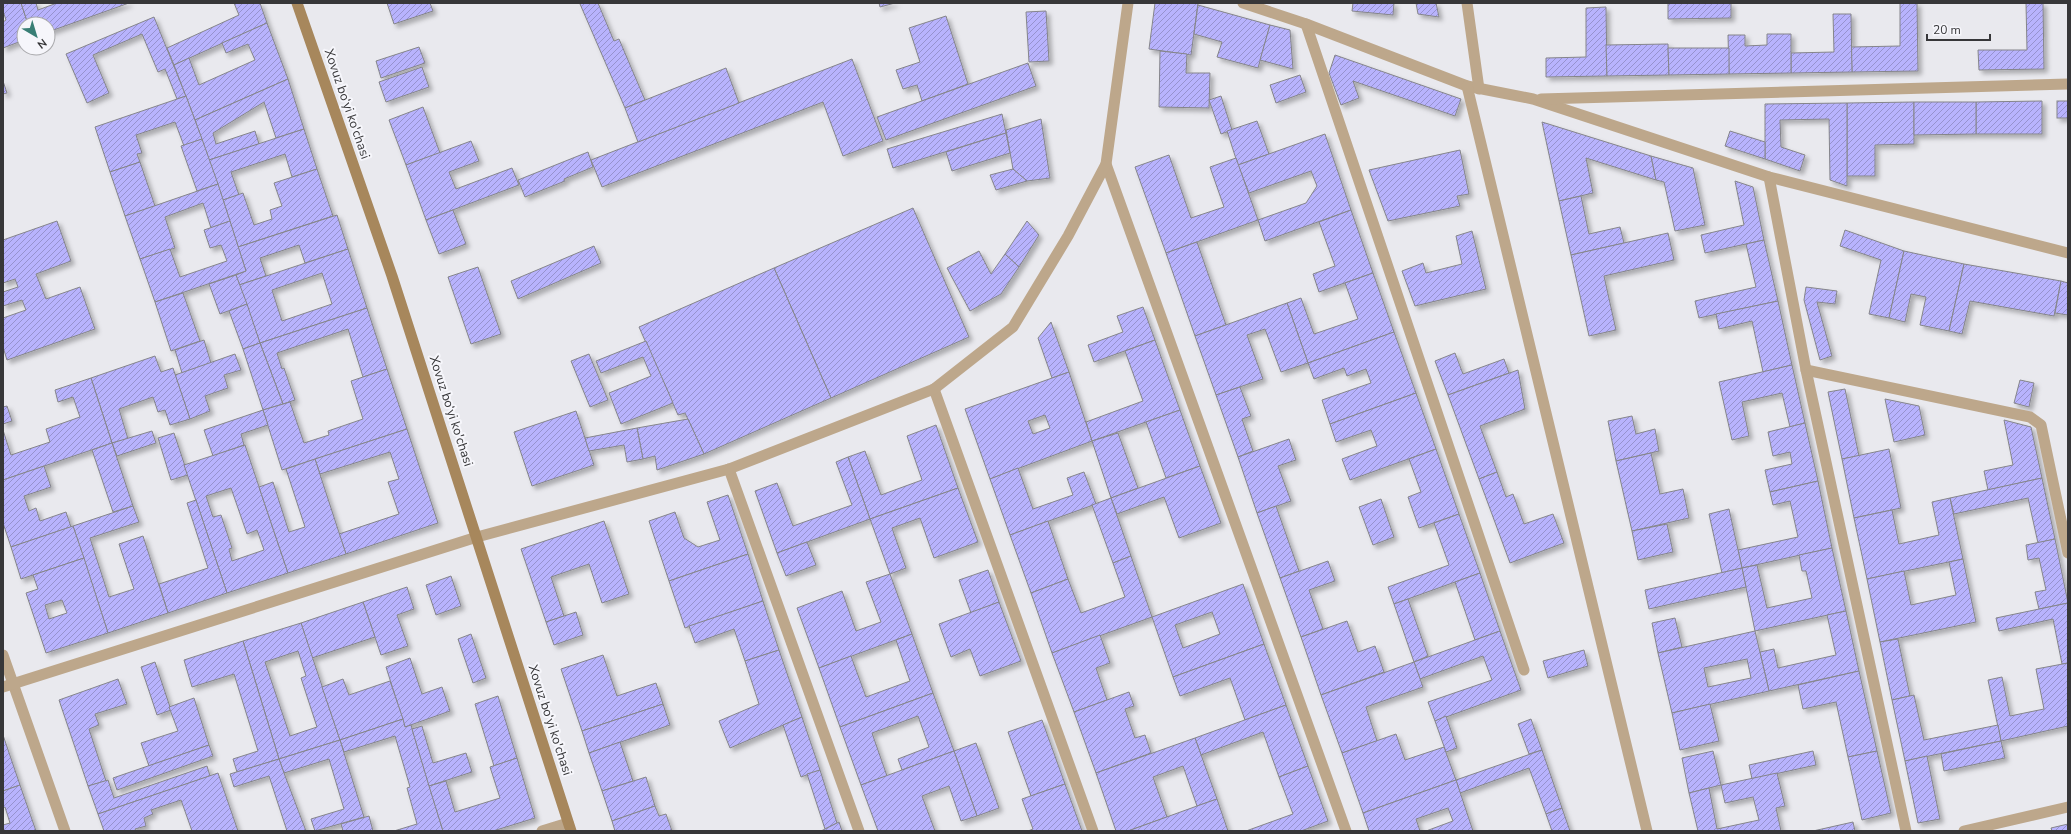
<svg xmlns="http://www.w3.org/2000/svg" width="2071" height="834" viewBox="0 0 2071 834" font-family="'Nunito Sans',sans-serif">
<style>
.building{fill:url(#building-hatch);stroke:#85858a;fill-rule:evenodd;filter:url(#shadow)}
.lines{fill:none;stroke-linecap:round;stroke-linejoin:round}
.minor{stroke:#bda78b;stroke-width:11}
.secondary{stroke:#a7875c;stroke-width:11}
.labels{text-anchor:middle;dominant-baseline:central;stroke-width:4;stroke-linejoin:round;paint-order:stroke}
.street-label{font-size:13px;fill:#373739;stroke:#f6f6fb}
</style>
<defs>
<pattern id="building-hatch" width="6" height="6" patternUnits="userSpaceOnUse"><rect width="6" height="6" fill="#b8b3fd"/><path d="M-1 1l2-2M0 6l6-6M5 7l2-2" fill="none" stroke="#9692ce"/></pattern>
<filter id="shadow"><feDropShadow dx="3.5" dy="3.5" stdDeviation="2" flood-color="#0004"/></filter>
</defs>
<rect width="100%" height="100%" fill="#e9e9ee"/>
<g class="building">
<path d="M3,3H21L28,24H24V40L3,48V22L6,20L3,11Z"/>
<path d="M21,3H36L38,10L57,3H129L48,32V24H28Z"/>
<path d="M234,3H260L267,23L174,65L167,48L239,15Z"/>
<path d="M387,3H430L433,11L394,24Z"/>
<path d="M582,3H598L614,41L619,39L645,100L625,108L580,4Z"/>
<path d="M879,3H895L880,7Z"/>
<path d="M1155,3H1198L1191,55L1149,49Z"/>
<path d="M1353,3H1394L1393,15L1352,11Z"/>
<path d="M1416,3H1436L1439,17L1418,14Z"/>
<path d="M1668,3H1731V18L1668,19Z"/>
<path d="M1900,3H1917L1918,71L1852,72L1851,47L1900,46Z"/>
<path d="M2026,3H2043L2044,69L1979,70L1978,50H2027Z"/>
<path d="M1198,5L1270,25L1258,68L1217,57L1222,42L1194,34Z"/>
<path d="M1606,7L1607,76L1546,77V58L1586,57V8Z"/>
<path d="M1046,11L1049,61L1029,62L1026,12Z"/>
<path d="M1833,14H1851L1852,72L1791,73V53L1834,52Z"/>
<path d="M946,16L968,84L922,101L917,85L903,89L896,70L920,62L909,28Z"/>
<path d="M154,17L186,96L177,99L165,69L158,72L142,34L93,55L109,93L87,103L66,54Z"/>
<path d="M267,23L288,79L195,120L174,65L189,58L199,85L255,60L248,44L226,53L222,43Z"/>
<path d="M1270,25L1290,30L1293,69L1260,60Z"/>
<path d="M1767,34H1791V73L1729,74L1728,35H1745V46L1767,45Z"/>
<path d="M1668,44L1669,75L1607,76L1606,45Z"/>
<path d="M419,47L425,63L381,78L376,61Z"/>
<path d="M1668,48H1729V74L1669,75Z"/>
<path d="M1160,51L1187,54L1186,73H1210L1209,108L1159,107Z"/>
<path d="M1335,55L1461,99L1455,116L1353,81L1359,98L1341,105L1329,73Z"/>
<path d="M852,59L883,141L843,156L823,102L602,187L591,160Z"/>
<path d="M1028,63L1036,86L886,140L877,117Z"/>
<path d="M422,67L429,87L386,102L379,82Z"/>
<path d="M726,68L739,103L638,142L625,108Z"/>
<path d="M1300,75L1306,92L1276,103L1270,85Z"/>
<path d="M288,79L304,129L276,138L264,102L213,133L216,144L255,131L259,144L209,160L195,120Z"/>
<path d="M3,81L7,93L3,94Z"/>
<path d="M186,96L202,139L184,146L175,122L136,135L142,153L137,154L140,162L110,172L95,127Z"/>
<path d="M1221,96L1232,130L1221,134L1209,100Z"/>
<path d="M2042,101V134H1976V102Z"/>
<rect x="2057" y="101" width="11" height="17"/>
<path d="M1914,102V144L1875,145V176H1847V103Z"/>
<path d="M1914,102H1976V134L1914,135Z"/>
<path d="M1847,103V186L1830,180L1829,119L1780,120L1781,147L1805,155L1800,171L1765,159V104Z"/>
<path d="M423,107L440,153L406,165L389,120Z"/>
<path d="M1002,114L1006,133L893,168L887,149Z"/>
<path d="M1041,119L1050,178L1027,181L1013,169L1006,130Z"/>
<path d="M1257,121L1269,154L1238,165L1227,131Z"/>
<path d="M1542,122L1651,156L1656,180L1586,158L1593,193L1559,201Z"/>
<path d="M304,129L317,169L292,177L285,154L231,172L239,195L223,200L209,160Z"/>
<path d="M1730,131L1765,142V159L1725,146Z"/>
<path d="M1006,133L1010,153L952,171L946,152Z"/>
<path d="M1325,134L1351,210L1265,241L1258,220L1306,203L1317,186L1311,171L1249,193L1238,165Z"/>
<path d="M202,139L218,184L197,191L181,146Z"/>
<path d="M471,141L479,161L449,172L456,189L512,168L519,185L426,220L406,165Z"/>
<path d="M1460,150L1469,194L1457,196L1460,206L1388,221L1369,170Z"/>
<path d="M588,152L593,167L564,179L565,181L525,197L518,180Z"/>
<path d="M1169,155L1191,218L1224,207L1210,167L1236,158L1258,220L1166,253L1135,167Z"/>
<path d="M1651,156L1693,168L1705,225L1675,231L1664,182L1656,180Z"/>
<path d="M140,162L155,206L125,216L110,172Z"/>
<path d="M317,169L333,216L238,247L223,200L243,193L254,225L272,219L270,210L282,206L274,183Z"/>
<path d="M1013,169L1027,181L996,190L990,175Z"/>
<path d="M1735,181L1753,187L1764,240L1705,253L1701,235L1744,225Z"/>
<path d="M218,184L230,221L211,228L203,203L165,217L175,248L140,259L125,216Z"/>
<path d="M1581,196L1589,234L1620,227L1624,243L1571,255L1559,201Z"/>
<path d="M913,208L969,337L831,398L774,268Z"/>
<path d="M453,210L466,244L439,254L426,220Z"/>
<path d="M1351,210L1373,273L1319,292L1313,274L1335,266L1319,222Z"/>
<path d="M337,215L348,249L305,263L299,245L260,258L266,276L239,285L236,275L246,271L238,247Z"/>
<path d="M57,221L71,261L36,274L46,299L80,287L95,329L7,360L3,347V318L26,310L22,300L3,306V292L18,287L15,279L3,283V240Z"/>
<path d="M230,221L246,271L155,302L140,259L170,249L180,277L227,261L221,245L210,248L204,230Z"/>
<path d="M1027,221L1039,235L1019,267L1005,254Z"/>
<path d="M1845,230L1904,251L1889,318L1869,314L1881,260L1840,246Z"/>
<path d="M1472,231L1486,289L1415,306L1402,271L1423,263L1426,273L1462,264L1456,236Z"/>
<path d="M1668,233L1674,260L1604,276L1616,330L1589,336L1571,255Z"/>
<path d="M1764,240L1778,301L1699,318L1695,301L1756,287L1746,244Z"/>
<path d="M1197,242L1226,325L1195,336L1166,253Z"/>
<path d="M594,246L601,263L518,299L511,281Z"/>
<path d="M348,249L367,308L260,343L239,285ZM322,273L332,304L282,321L272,290Z"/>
<path d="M979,251L991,274L1005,254L1019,267L1001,294L970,311L947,268Z"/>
<path d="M1904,251L1964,264L1949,331L1920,325L1926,297L1911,294L1905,322L1889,318Z"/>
<path d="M1964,264L2061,281L2054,316L1970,301L1962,334L1949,331Z"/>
<path d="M478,267L501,334L471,344L448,277Z"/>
<path d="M774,268L831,398L704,454L685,413L678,415L639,327Z"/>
<path d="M1373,273L1394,332L1308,363L1287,303L1301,298L1314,334L1358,319L1345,283Z"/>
<path d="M236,275L247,304L220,314L209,284Z"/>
<path d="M2061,281L2068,283V315L2055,313Z"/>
<path d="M1806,287L1837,291L1835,304L1817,302L1832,356L1820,360L1804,300Z"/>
<path d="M183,293L200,341L171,351L155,302Z"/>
<path d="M1778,301L1792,365L1763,372L1752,321L1719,329L1716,314Z"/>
<path d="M1287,303L1308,363L1281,372L1265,329L1247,335L1263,379L1216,395L1195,336Z"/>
<path d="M247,304L260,343L243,349L229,311Z"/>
<path d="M1143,307L1155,340L1094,362L1088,345L1123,332L1117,316Z"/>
<path d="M367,308L387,369L363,377L348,329L277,353L282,369L284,368L295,400L283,404L260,343Z"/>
<path d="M1051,322L1069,372L1052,378L1038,338Z"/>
<path d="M1394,332L1416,393L1330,424L1322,400L1371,383L1366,369L1347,376L1344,368L1314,379L1308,363Z"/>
<path d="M204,340L211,363L182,373L175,350Z"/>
<path d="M1155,340L1180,410L1092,441L1086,422L1143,401L1125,351Z"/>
<path d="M646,341L673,403L621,424L609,393L651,376L643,357L601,373L596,361Z"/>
<path d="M260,343L283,404L263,410L243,349Z"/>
<path d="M1455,353L1463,374L1504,359L1509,373L1448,395L1435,361Z"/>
<path d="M235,354L241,370L224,375L228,388L205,396L210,411L190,419L175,375Z"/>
<path d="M589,354L608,400L590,407L571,361Z"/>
<path d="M155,356L161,372L173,368L190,419L170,425L165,410L158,412L153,397L119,409L128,439L112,443L91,378Z"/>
<path d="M1792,365L1805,423L1790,427L1782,393L1742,402L1749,436L1732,440L1719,382Z"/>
<path d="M387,369L407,429L282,470L263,410L290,402L304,443L329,435L328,431L363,419L351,381Z"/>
<path d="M1518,370L1525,409L1480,426L1497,472L1479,479L1448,395Z"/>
<path d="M1069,372L1092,441L990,479L965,409ZM1045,415L1050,428L1033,434L1028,421Z"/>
<path d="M91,378L112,443L3,480V430L11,455L50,442L46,429L80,417L73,397L58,402L55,390Z"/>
<path d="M2020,380L2034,383L2029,407L2014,403Z"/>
<path d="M1240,387L1251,416L1242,419L1253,451L1238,457L1216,395Z"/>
<path d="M1845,389L1859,456L1842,459L1828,392Z"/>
<path d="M1416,393L1436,449L1350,480L1342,459L1377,446L1371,430L1336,442L1330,424Z"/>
<path d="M1885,399L1919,406L1925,435L1894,442Z"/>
<path d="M7,406L12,421L3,424V407Z"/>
<path d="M263,410L268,425L241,434L244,445L213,456L204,430Z"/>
<path d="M1180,410L1200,466L1166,478L1146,422Z"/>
<path d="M576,411L594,465L532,486L514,432Z"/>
<path d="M1632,416L1636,434L1655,429L1659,451L1616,461L1608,421Z"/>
<path d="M688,419L704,454L657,470L655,456L643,459L637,428Z"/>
<path d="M2004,420L2031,427L2042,478L1988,490L1984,471L2013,465Z"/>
<path d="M1805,423L1818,481L1770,492L1765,470L1792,464L1790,452L1773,456L1768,432Z"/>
<path d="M936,425L958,488L870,519L848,457L865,451L881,495L922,480L907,436Z"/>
<path d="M637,428L643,459L627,462L624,445L589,451L585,438Z"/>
<path d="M407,429L438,523L346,554L339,534L399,514L388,482L399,479L390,452L320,474L315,459Z"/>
<path d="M152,431L156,443L117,456L112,443Z"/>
<path d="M174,433L188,475L171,480L158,438Z"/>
<path d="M1118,433L1138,488L1111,498L1092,441Z"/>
<path d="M1289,439L1296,460L1278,466L1291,501L1257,513L1238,457Z"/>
<path d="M112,443L133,506L113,512L92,450Z"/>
<path d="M245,445L288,573L227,593L184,465ZM231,488L247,534L257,530L264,550L232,561L229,549L232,548L221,515L213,517L206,496Z"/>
<path d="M1436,449L1459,514L1419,528L1408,497L1421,492L1409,459Z"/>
<path d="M1889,449L1901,508L1854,518L1842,459Z"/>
<path d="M1651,453L1660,494L1683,489L1689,518L1632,531L1616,461Z"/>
<path d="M848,457L870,519L777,553L755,491L777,483L793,526L852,505L836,462Z"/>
<path d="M315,459L346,554L288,573L259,487L273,482L289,532L305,527L286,469Z"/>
<path d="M44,466L51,487L24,496L29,511L36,508L40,521L66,512L71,527L11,547L3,523V480Z"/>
<path d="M1200,466L1221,523L1179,538L1164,497L1117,514L1111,498Z"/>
<path d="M1018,468L1033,509L1073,495L1067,478L1084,472L1096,504L1010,535L990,479Z"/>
<path d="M1497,472L1506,497L1513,494L1524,524L1553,514L1564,543L1510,563L1479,479Z"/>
<path d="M2042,478L2055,539L2038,543L2028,498L1954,514L1950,498Z"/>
<path d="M1818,481L1832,548L1742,568L1738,550L1798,537L1790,501L1773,505L1770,492Z"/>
<path d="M958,488L978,542L934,558L920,518L892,528L906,568L890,574L870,519Z"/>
<path d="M728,495L748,554L669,581L649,521L675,512L684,538L698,547L720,540L707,502Z"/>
<path d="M1111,498L1131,556L1113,563L1092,505Z"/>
<path d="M1950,498L1963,559L1867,579L1854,518L1892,510L1899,544L1939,535L1932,502Z"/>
<path d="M1381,499L1394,537L1373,545L1359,507Z"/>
<path d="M196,500L227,593L168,613L159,584L208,568L187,503Z"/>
<path d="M133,506L139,522L90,538L109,597L134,589L119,544L143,536L168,613L108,633L73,526Z"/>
<path d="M1276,506L1299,571L1280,578L1257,513Z"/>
<path d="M1729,509L1742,568L1722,573L1709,514Z"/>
<path d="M1459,514L1480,573L1394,604L1388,587L1449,565L1434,523Z"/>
<path d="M604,521L629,594L602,603L589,564L551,577L564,616L546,622L521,549Z"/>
<path d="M1048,521L1068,579L1031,593L1010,535Z"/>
<path d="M1667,524L1673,552L1638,560L1632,531Z"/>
<path d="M73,526L84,558L21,579L11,547Z"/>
<path d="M2055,539L2068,603L2039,609L2035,592L2046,590L2039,558L2028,560L2026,545Z"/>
<path d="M807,542L816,565L786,576L777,553Z"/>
<path d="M1832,548L1846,611L1755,631L1742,568L1757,565L1767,608L1812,598L1806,571H1802L1799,555Z"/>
<path d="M748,554L763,601L685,628L669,581Z"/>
<path d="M1131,556L1152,617L1052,653L1031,593L1068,579L1081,613L1125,597L1113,563Z"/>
<path d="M84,558L108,633L46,653L26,593L38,589L33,575ZM62,600L67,613L49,619L45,605Z"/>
<path d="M1963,559L1976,622L1880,642L1867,579L1904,571L1911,605L1956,595L1949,562Z"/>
<path d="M1328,561L1335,581L1309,590L1323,629L1301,637L1280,578Z"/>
<path d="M1742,568L1746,587L1649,609L1645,590Z"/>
<path d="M988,570L999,602L971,613L959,580Z"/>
<path d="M1480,573L1500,631L1475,640L1455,582Z"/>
<path d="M890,574L912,634L819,668L797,608L842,591L856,631L881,622L866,582Z"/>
<path d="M451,576L461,606L436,615L426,585Z"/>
<path d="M1243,584L1264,644L1173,677L1152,617ZM1212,612L1220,634L1183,648L1175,625Z"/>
<path d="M407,587L414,609L397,615L408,646L381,655L363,602Z"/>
<path d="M1408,599L1428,656L1414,662L1394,604Z"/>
<path d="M763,601L779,650L745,661L734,629L695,643L689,626Z"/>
<path d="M363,602L375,637L312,658L301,623Z"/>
<path d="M999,602L1021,661L980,676L970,649L951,657L939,624Z"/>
<path d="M2068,603V663L2062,664L2053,619L1999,631L1996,618Z"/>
<path d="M1846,611L1859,671L1769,691L1760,652L1774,649L1778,668L1836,655L1827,615Z"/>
<path d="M576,612L583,635L554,645L546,622Z"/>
<path d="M1675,618L1682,647L1658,653L1652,623Z"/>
<path d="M1347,621L1358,652L1375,646L1384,672L1321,695L1301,637Z"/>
<path d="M301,623L340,740L279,759L243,641ZM298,651L306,676L301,678L317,727L290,736L265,662Z"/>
<path d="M1500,631L1521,690L1435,721L1428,702L1492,680L1483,656L1420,679L1414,662Z"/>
<path d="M1755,631L1769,691L1672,713L1658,653ZM1747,659L1751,678L1708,687L1704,668Z"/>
<path d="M471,634L486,678L473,683L458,639Z"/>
<path d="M912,634L933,693L840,727L819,668L851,656L866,697L910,681L896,640Z"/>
<path d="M1100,635L1110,663L1096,668L1107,700L1074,712L1052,653Z"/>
<path d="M1898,639L1910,696L1892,700L1880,642Z"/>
<path d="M243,641L279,759L237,772L233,759L258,751L234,674L192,687L184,660Z"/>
<path d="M1264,644L1286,705L1245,720L1230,678L1180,696L1173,677Z"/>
<path d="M779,650L802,717L730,748L719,721L759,704L745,661Z"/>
<path d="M1584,650L1588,666L1548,678L1543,661Z"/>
<path d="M603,655L617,696L656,683L663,704L582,731L561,669Z"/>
<path d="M410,658L422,694L442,687L450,711L405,727L386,667Z"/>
<path d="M155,662L171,710L157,715L141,667Z"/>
<path d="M1414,662L1423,687L1366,707L1377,741L1342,753L1321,695Z"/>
<path d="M2068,663V726L2001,741L1988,680L2002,677L2010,716L2044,709L2036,669Z"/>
<path d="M1859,671L1877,751L1848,757L1836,702L1803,709L1798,685Z"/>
<path d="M118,679L127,704L95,714L99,725L89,729L106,781L88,786L59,700Z"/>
<path d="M343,679L349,695L390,681L403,719L340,740L322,687Z"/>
<path d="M1129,692L1134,706L1125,709L1135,738L1145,735L1151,753L1096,773L1074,712Z"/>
<path d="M933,693L954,751L902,770L898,759L929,747L918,716L872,733L887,776L861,785L840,727Z"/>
<path d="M1914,695L1924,740L1998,725L2001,741L1905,761L1892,700Z"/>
<path d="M498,696L517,758L494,766L475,704Z"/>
<path d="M194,698L209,745L149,766L141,743L178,731L169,707Z"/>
<path d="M663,704L670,725L589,753L582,731Z"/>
<path d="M1710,704L1719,741L1680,750L1672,713Z"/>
<path d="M1286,705L1308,766L1279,777L1263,732L1201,755L1195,738Z"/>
<path d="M1446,716L1457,748L1446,752L1435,721Z"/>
<path d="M802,717L820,770L801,777L783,725Z"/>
<path d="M403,719L405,727L411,725L443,831H394L417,824L407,788L410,787L395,736L344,752L340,740Z"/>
<path d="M1531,719L1542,750L1529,754L1518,724Z"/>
<path d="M1042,720L1065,784L1031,796L1008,732Z"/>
<path d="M422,726L433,763L466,753L472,772L429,786L412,729Z"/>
<path d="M1396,734L1405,760L1444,747L1456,780L1363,813L1342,753Z"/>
<path d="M3,735L20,785L3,791Z"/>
<path d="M1195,738L1217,799L1197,806L1183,766L1153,777L1167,817L1128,831H1116L1096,773Z"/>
<path d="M340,740L364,817L315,831L311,819L344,809L329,759L284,773L279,759Z"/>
<path d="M2001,741L2005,758L1944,771L1941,754Z"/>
<path d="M620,742L633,781L602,791L589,753Z"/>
<path d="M976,743L999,808L977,816L954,751Z"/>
<path d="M209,745L213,756L117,790L113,778Z"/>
<path d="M1542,750L1562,808L1546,814L1529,768L1460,793L1456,780Z"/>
<path d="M954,751L977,816L961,821L949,786L922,796L935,831H878L861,785Z"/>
<path d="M1713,751L1721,785L1689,793L1682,758Z"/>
<path d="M1813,751L1816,765L1752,779L1749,765Z"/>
<path d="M1877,751L1891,813L1862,820L1848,757Z"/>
<path d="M1927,756L1940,819L1918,823L1905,761Z"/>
<path d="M517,758L535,818L493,831H443L429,786L446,781L455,812L500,798L490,767Z"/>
<path d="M279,759L284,773L306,831H287L269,776L234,787L230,774Z"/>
<path d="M207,766L210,776L98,814L88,786L108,780L114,798Z"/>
<path d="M1308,766L1328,821L1301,831H1246L1293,814L1279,777Z"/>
<path d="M820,770L837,823L825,829L807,774Z"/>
<path d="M218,773L238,831H192L181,800L151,810L153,814L144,818L146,826L135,829L136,831H104L98,814Z"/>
<path d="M1777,773L1785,806L1776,808L1781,831H1698L1689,793L1709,788L1717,829L1759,820L1753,797L1725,803L1721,785Z"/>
<path d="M646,777L655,806L612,821L602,791Z"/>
<path d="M1456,780L1473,831H1426L1453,821L1448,808L1416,819L1420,831H1369L1363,813Z"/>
<path d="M1065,784L1082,831H1028L1033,829L1022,799Z"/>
<path d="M20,785L36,831H3V825L10,823L5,807L3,808V791Z"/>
<path d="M1217,799L1228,831H1128L1197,806Z"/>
<path d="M655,806L659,816L666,814L672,831H615L612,821Z"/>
<path d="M1562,808L1570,831H1552L1546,814Z"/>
<path d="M369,816L373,831H343L341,824Z"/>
<path d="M839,822L842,831H821Z"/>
<path d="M1853,822L1855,831H1813Z"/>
<path d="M2068,824V831H2052L2051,828Z"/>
</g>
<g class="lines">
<g class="minor">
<path d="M1243,3L1306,24L1467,86L1533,99L1769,177L2068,253"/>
<path d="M1467,3L1479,89"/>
<path d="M1306,24L1524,670"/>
<path d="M1467,86L1647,831"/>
<path d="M1541,99L2068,84"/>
<path d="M1106,164L1346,831"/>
<path d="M1769,177L1806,370L1906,831"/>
<path d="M1806,370L2030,417L2041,425L2068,553"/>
<path d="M934,389L1093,831"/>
<path d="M729,469L859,831"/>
<path d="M3,655L65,831"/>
<path d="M3,687L477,537L729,469L934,389L1013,327L1068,236L1106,164L1128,3"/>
<path d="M542,831L568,823"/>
<path d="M1964,831L2068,807"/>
</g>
<path class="secondary" d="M297,3L392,276L571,831"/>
</g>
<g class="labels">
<g class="street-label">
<text transform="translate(347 104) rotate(71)">Xovuz bo‘yi ko'chasi</text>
<text transform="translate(451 411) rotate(72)">Xovuz bo‘yi ko'chasi</text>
<text transform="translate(550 720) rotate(72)">Xovuz bo‘yi ko'chasi</text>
</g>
</g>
<rect width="2071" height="834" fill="none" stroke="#373739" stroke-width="8"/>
<g transform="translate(36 36) rotate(142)"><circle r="19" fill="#f6f6fb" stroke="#aaaaad"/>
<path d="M0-3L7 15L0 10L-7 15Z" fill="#387e75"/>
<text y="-6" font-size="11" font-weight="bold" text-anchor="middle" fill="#373739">N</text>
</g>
<path d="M1927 34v6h63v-6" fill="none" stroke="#373739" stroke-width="2"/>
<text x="1933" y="34" font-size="12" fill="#373739" stroke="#f6f6fb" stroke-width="3" paint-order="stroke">20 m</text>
</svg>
